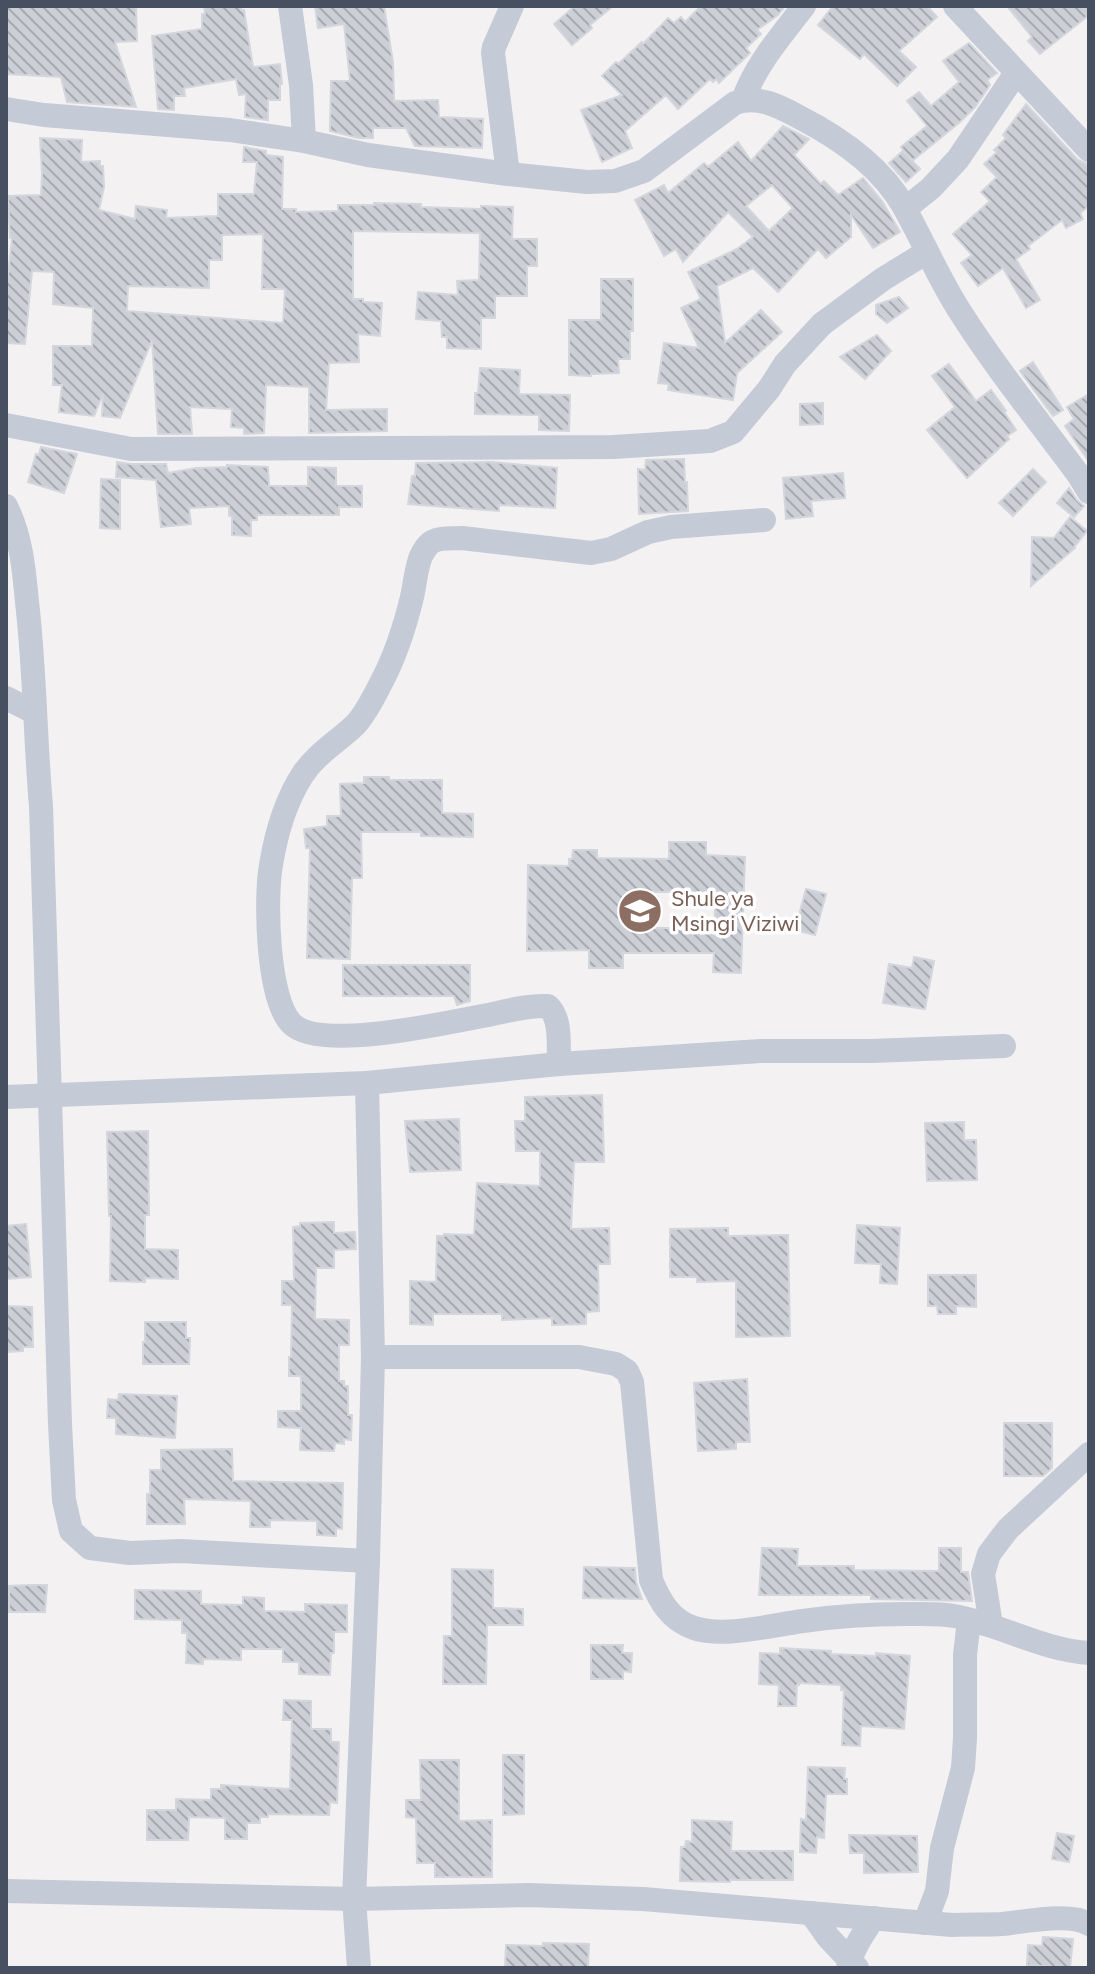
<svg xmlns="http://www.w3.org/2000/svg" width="1095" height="1974" viewBox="0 0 1095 1974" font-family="Figtree,sans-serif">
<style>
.building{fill:url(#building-back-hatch);stroke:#d4d6dd;stroke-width:2;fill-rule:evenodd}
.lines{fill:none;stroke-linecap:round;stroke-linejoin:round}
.minor{stroke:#c4cad6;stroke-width:24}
.labels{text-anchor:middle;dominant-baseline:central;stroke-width:7;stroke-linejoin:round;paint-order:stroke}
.education-label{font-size:22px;fill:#785e54;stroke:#fff;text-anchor:start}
</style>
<defs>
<pattern id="building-back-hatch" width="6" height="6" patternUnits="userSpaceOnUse" patternTransform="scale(2)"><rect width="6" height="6" fill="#cdcfd6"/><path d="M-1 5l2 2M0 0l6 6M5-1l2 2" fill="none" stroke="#a8aab1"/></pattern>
</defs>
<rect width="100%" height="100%" fill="#f3f1f1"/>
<g class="building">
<path d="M6,6H136L137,41L115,42L136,107L67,102L61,77L6,74Z"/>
<path d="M204,6H241V10H244L253,67L280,64L282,84H280V100H268V120L245,117L246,94L239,95L236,79L184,88L185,96H174V110L158,109L152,36L202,29V14H205Z"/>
<path d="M315,6H384L393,62L394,101L438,100L439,117L483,119L482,148L415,146L406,128H373V138H358L330,131L331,81H350L344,24L318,28Z"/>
<path d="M575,6H613L590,25L592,28L572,45L554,24Z"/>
<path d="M701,6H785L778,15L757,30L761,34L746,48L750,53L719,83L716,79L713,82L710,79L678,109L666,95L625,131L632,148L602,162L581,110L622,95L602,76L616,62L618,64L642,42L643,44L668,18L674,23L681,17L685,22Z"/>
<path d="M833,6H927L937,17L899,51L916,67L897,86L864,54L860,59L818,25Z"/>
<path d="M1007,6H1089V15L1040,54L1028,41L1032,37Z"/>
<path d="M969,43L997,73L987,80L990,85L975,107L960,122L912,161L901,147L927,126L907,101L919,92L931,106L959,82L943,61Z"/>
<path d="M1026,104L1078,160L1089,165V206L1080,213L1083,219L1066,228L1062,220L1028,246L1030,249L1016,259L1040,300L1026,308L1003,268L978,286L961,263L972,255L953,234L990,201L981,192L997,177L984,164L997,152L994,150L1006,138L1003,135Z"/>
<path d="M783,126L809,139L794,155L821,184L824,181L838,195L863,178L882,201L900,232L873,248L851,215V237L826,258L818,249L778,292L753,268L717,286L725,343L761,310L782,332L737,373L733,400L668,390L669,384L658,383L664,343L699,348L681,308L701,299L688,272L737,249L753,237L728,212L683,262L676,249L664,256L635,200L664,185L668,193L704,163L708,167L738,142L751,161ZM772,185L793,208L769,231L746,206Z"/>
<path d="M40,138L82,140L81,162L100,161V166H103L104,187L99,210L135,219L136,206L167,210L166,218L218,216V194H254L257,162H243L244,147L266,151V155L283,157L282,209H296V212L338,211V205H374V203L421,204V207L481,209V206L513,207L512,239H537V266H527V296H495V318H481V349L447,348V337H442L441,321L416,319L418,292L458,295L457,281L479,280L480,233L353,231V299H363V302L382,303L380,336L358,334L359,362L329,363L326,410L387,409V431L309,433V387L266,385L264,433L244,434V428L231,427L232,409L190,407L192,434H158L152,340L120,418L102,416L103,394L94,416L59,412L62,385H53V346H92L93,308L53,304L54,272L32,271L25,344L6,343V294L12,238H10L8,196L41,195L42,174ZM263,234L262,289H285L283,323L127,311L128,286L209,288V260H222V235Z"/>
<path d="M903,151L920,169L906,182L889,163Z"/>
<path d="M601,279H633V331H630V359H618L619,373L591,374V376L569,375V320H601Z"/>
<path d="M899,297L908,308L887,323L876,314V305Z"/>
<path d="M877,335L891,351L865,379L840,357Z"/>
<path d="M1033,362L1063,410L1053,416L1020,371Z"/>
<path d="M949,364L976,401L991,390L1006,411L1004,412L1016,430L1007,436L1009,439L967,478L927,430L955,407L932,376Z"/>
<path d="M480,368L520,370L519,394L570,395L569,431L539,430V415L475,414V393H478Z"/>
<path d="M1089,394V462L1065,426L1074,419L1067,407Z"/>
<path d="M823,403V424L800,425V404Z"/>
<path d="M41,447L77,454L64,493L28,482L36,454L39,455Z"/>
<path d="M684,459L685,482H687L688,511L639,514L638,469L645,470L646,460Z"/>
<path d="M117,462L131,464H166L168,473L196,468L227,467V465L268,467L269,486H308V467L336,468V486H362V507H339V515H257V520H251V536L232,535V516H229V506L189,508L191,524L161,527L156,480L116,477Z"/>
<path d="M492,462L557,468L555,508L499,505V511L408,504L412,476H415L416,463Z"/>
<path d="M1033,469L1046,482L1013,516L999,503Z"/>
<path d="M843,473L845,498L811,501L813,516L786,519L783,478Z"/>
<path d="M101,479L120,480V529L100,528Z"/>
<path d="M1069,488L1077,500L1084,506L1074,517L1057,503Z"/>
<path d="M1070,517L1087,531L1074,547L1075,548L1031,586L1032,537L1054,538Z"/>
<path d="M364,777H389V780H442V813L473,814V837L421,836V832H361L362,878H352L350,959L307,958L310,848H306L304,829L327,826V816H341L340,784L364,783Z"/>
<path d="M669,842H706V855L745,857L741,973L713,972L714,953H623V968H589V950L527,951L528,865L569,866V859H572L573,850H597V858L669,859ZM626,892H716L714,928H626Z"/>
<path d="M806,889L826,894L815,935L795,930Z"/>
<path d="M914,957L934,961L925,1009L883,1003L889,964L912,968Z"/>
<path d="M343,965H470V1001L457,1005L454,996H343Z"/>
<path d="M602,1095L604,1162H574L571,1229L609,1228L610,1264H598L599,1311L586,1312V1324L552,1325V1318L502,1320V1314H433V1325L410,1324V1281L436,1282L437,1236H444V1234L474,1235L477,1183L540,1186V1151H516L515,1121H525V1097Z"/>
<path d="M459,1119L461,1170L410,1172L405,1121Z"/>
<path d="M964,1122V1140H976L977,1180L927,1181L925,1123Z"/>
<path d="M148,1131L149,1215H145V1249L178,1250V1279L145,1278V1282L110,1281L111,1216H109L107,1132Z"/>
<path d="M334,1222V1233L355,1232L356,1249L334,1250V1268H316L315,1319L349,1320V1345H339V1381H344V1386H348V1415H352L351,1440L344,1439V1444L335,1443L334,1451L300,1450L301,1428L278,1427V1411H301V1376H289V1357H291L292,1305H282V1281H294L293,1227L300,1226V1223Z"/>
<path d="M26,1224L31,1277L6,1279V1226Z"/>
<path d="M857,1225L900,1228L897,1284L880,1283L881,1264L855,1263Z"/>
<path d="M728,1228V1236L788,1235L790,1336L736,1337V1281L697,1282V1277H670V1229Z"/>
<path d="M928,1275H976V1307L956,1306V1314H938L937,1306H928Z"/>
<path d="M6,1306L32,1307L33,1347H23V1351L6,1352Z"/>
<path d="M145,1322H186V1338H190L189,1364H143V1342H145Z"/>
<path d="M747,1379L750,1442H736V1449L698,1451L694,1383Z"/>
<path d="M119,1394L177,1396L175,1438L116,1434V1418H107L108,1399L118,1400Z"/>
<path d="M1004,1423H1052V1468L1043,1476H1004Z"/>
<path d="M232,1449L233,1481L343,1483L342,1529L336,1528V1536L317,1535V1521L270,1520V1527H250L251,1501L184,1499L185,1524H147V1494H150V1470H161V1450Z"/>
<path d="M762,1548L798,1549L797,1566H854V1570L939,1571V1548H961V1572H968L972,1601L871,1599V1595H759Z"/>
<path d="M584,1567L635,1568L636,1582L642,1599L583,1598Z"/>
<path d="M452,1569L493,1570V1608L523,1609V1625H487L486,1684H443L444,1636H452Z"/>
<path d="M29,1585H47L45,1612H9V1586Z"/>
<path d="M135,1590L201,1591V1604L243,1605V1597L264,1598V1611L305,1612V1604L347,1605V1632H334V1653H331L330,1675L299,1674V1662H283V1649H241V1660L203,1659V1664L186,1663L187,1633H182V1620L135,1619Z"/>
<path d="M591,1645H623L622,1653H632L631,1672L623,1671V1679H591Z"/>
<path d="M780,1648L831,1651V1654L876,1656V1653L910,1656L904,1729L861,1726L860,1746L842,1745L844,1690H841V1685L799,1683V1685H797L796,1706H778L779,1685L759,1684L760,1653L780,1654Z"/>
<path d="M284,1700L311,1701V1729H331V1742H339L337,1803L330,1802L329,1815L268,1814V1817H260V1823H247V1839H225V1818L189,1817L188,1840H147V1810H176V1799L211,1800V1789H221V1785L290,1789L292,1720H283Z"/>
<path d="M503,1755H524V1814L503,1815Z"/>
<path d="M420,1760H459V1821L492,1820V1877H435V1863H417L416,1818L406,1817V1800H421Z"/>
<path d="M808,1767L845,1768L844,1779H847V1794H826L824,1838L817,1837L816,1853L800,1852L801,1819L806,1820Z"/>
<path d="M692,1820L732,1822L731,1851H793V1880H730V1882L680,1881L681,1847H685L686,1841L692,1842Z"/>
<path d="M1057,1833L1074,1836L1069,1862L1052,1859Z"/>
<path d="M849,1835L917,1836L918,1872L864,1873V1853H850Z"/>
<path d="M1043,1937L1073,1939L1070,1968L1027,1965L1028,1945L1042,1946Z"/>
<path d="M543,1943L589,1944L588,1968H505L506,1945L543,1946Z"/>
</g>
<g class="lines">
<g class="minor">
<path d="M290,6L301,85L304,141"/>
<path d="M955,6L1089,150"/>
<path d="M743,100C756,64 781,36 804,6"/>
<path d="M6,109L44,115L230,130L304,141L368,155L508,174L587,182L615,181L644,171L735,103C758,95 779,106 799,117C840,138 881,166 904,207C923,241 938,277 959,310C995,367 1038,420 1078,474L1089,492"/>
<path d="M508,174L493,53L494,47L512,6"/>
<path d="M905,209L931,188L958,159L1016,73"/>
<path d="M6,425L131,449L613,447L710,441L733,432L769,389L785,364L822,324L883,279L927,252"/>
<path d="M6,506C21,536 24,569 27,602C35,670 35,738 41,806L60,1424L64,1500L71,1531L90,1548L130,1553L180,1551L368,1561"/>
<path d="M6,698L34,712"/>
<path d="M559,1064C558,1046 562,1019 548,1006C528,1005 507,1011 488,1015C449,1022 321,1052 292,1024C267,1001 265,897 271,865C276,834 286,800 303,774C317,753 339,741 356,724C366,713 374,697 381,683C395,657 405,626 412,597C415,584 416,568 421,556C423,552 428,544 432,542C440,537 453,539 462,538L591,553L611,549L648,532L671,527L764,520"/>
<path d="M6,1097L367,1083L559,1064L761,1051H871L1004,1046"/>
<path d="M373,1357H579L616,1364L627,1371L632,1382L651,1580C660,1601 670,1620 694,1628C724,1638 772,1625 803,1621C837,1616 871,1614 906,1614C922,1614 939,1613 954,1616C1000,1624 1042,1650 1089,1653"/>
<path d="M991,1625L983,1574L989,1554L1008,1529L1089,1454"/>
<path d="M6,1891L354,1899L528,1895L643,1899L952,1925C969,1924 986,1925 1002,1924C1025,1922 1070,1912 1089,1924"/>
<path d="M811,1913L828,1937L857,1968"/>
<path d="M925,1923L937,1891L942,1848L963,1768L965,1738V1655L969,1620"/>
<path d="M359,1968L354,1899L368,1561L373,1357L367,1083"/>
<path d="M848,1968C852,1950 863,1933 874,1918"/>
</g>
</g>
<defs>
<g id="school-disc" transform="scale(2.3)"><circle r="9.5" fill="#8d6e63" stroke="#fff"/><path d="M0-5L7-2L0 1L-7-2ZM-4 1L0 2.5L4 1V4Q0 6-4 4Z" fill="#fff"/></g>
</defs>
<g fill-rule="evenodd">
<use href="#school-disc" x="640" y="911"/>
</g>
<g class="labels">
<g class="education-label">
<text x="671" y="898">Shule ya<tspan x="671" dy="25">Msingi Viziwi</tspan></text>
</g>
</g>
<rect width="1095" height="1974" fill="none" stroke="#475060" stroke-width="16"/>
</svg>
